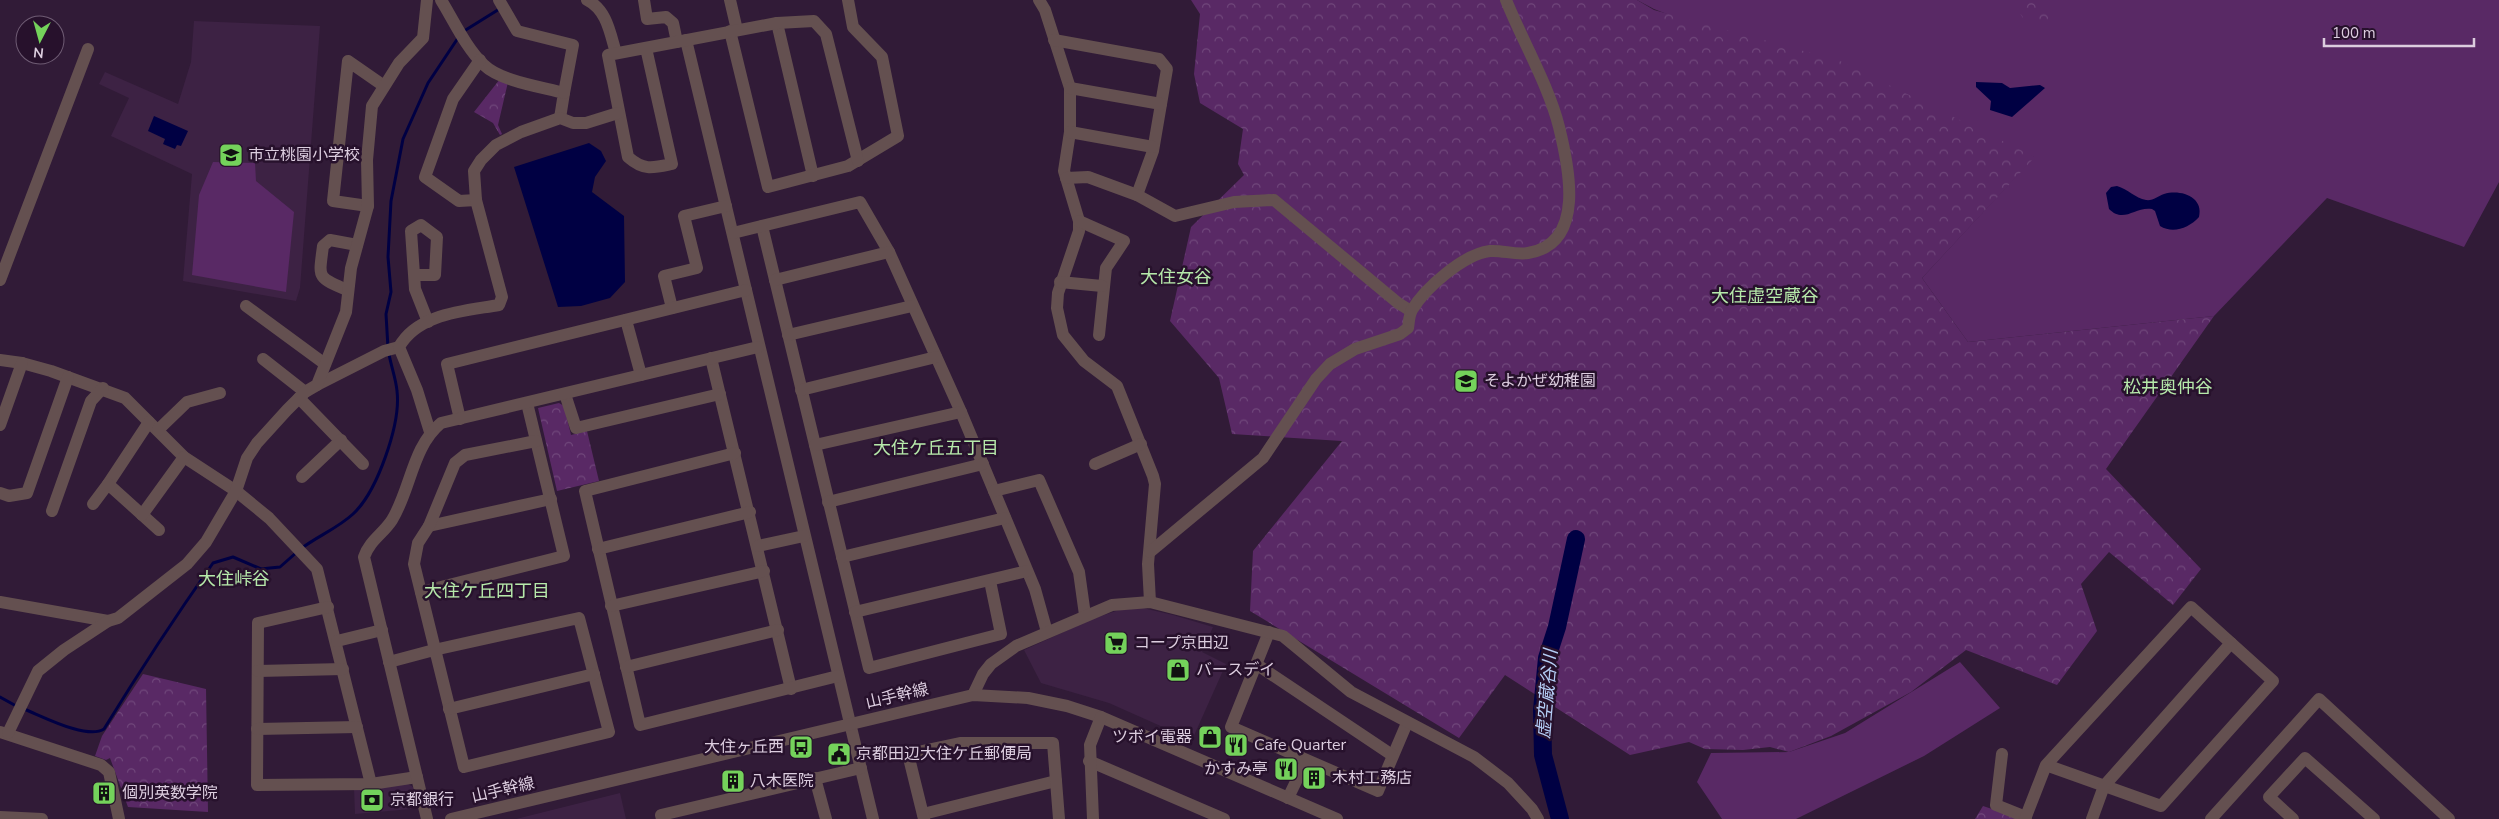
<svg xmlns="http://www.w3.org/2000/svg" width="2499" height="819" viewBox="0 0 2499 819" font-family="'Nunito Sans','Noto Sans JP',sans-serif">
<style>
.built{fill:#3d2244}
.grass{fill:#592965}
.forest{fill:url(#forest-crowns)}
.water{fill:#000043}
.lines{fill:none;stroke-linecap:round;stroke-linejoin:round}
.stream{stroke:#000043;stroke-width:3}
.river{stroke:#000043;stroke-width:18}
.minor{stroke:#645050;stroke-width:12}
.labels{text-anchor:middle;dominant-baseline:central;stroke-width:5;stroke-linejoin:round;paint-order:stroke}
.poi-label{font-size:16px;fill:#dccddf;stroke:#27112c;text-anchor:start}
.street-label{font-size:16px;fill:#dccddf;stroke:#27112c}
.neighbourhood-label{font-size:18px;fill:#b6e9aa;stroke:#27112c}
.water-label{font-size:18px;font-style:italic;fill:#b5cef6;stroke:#27112c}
</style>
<defs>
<pattern id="forest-crowns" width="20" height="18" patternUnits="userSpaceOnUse" patternTransform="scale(1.25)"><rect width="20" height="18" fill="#592965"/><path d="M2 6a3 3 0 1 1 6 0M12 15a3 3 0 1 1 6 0" fill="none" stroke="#70477b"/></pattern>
</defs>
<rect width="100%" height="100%" fill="#311b37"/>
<g class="built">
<path d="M194,21L320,26L300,288L296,301L183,281L192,174L111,136L129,98L99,84L105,72L178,104L191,62Z"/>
<path d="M1143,608L1173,615L1213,627L1202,652L1226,664L1192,740L1109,703L1041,683L1024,650L1092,619L1119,610Z"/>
<path d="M408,784L413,787L416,801L411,809L355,814L354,788Z"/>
<path d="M620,793L626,819H516Z"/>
</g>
<g class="grass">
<path d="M1637,0H2499V182L2464,247L2327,198L2214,316L1968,342L1922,278L2034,157L1654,9Z"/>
<path d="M213,162L255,163L256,181L294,212L286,292L192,275L199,195Z"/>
<path d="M1960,662L2000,708L1924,756L1796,819H1722L1697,782L1711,753L1789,752L1845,733Z"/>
</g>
<g class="forest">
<path d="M1191,0H1637L1654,10L1840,61L2035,157L1922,278L1968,342L2214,316L2106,469L2201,569L2173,605L2109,552L2081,584L2097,631L2057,685L1966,650L1911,692L1831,736L1789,752L1770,747L1743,750L1705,749L1689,742L1630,755L1505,675L1459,738L1250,611L1253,551L1342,441L1232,434L1219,378L1170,321L1191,227L1244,175L1238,164L1243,129L1200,103L1194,74L1200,14Z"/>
<path d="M2014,0H2037L2048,16L2049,24L2026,22L2018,11Z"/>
<path d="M500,79L508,82L498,125L502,134L500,135L493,123L474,112Z"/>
<path d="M559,403L564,406L571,435L587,431L599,481L557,491L538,408Z"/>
<path d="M143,674L206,689L208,812L128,807L110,758L106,760L95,756L102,736Z"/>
<path d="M1983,806L2016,817L2017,819H1975Z"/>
</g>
<g class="water">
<path d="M1976,82L2002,83L2010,88L2040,85L2045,88L2012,117L1990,110L1991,101L1976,87Z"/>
<path d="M154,116L188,131L181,146L177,145L175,149L163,144L165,139L148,131Z"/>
<path d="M589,143L601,151L606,161L595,177L592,192L624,216L625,282L610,298L581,306L558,307L514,167Z"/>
<path d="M2117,186C2128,189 2135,198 2146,200C2153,201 2158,196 2164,194C2181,189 2204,197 2199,217C2189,228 2173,234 2160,226L2155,211L2152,209C2135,206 2124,224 2109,209L2106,193L2111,187Z"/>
</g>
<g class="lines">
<g class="stream">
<path d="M464,31L501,8"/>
<path d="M388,348L386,314L391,292L388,257L391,201L403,139L428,83L458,38"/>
<path d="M302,548C318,536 338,528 353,514C377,492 401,424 397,391C396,379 391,366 389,354"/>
<path d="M0,697L18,707"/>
<path d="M24,709C42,716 87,740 104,729C139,672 175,617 213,563L233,557L261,569L270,568L280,567L297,552"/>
</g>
<path class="river" d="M1560,819L1543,755L1542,710L1547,658L1557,627L1576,539"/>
<g class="minor">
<path d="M441,0C454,21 466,48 484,65C500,81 542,87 564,93L560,118"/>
<path d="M499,0L517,31L573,45L564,93"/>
<path d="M587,0C607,10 610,33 616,53"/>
<path d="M644,0L647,19L666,17L673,23L677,42"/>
<path d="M730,0L737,30"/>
<path d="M1039,0L1045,10L1070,88V132L1064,171L1079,221V231L1058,293L1057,308L1063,335L1084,361L1117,386L1153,476L1155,484L1148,564L1150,602"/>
<path d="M777,23L813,176"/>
<path d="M730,31L768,187L848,166L898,136L882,57L853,27L848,0"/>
<path d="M686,40L873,819"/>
<path d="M1054,40L1159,59L1167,69L1153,151L1137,195"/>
<path d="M646,48L672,164C653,168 644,171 628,157L608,55L777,23L814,21L826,34L858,161"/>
<path d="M1070,88L1161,104"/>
<path d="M1070,132L1153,147"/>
<path d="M1066,178L1088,177L1137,195L1175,216L1234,202L1274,200L1398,303L1411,311"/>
<path d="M476,200L459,201L425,177L453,99L480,60"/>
<path d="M368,206L333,201L348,61L384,86"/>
<path d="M1079,221L1124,241L1106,268L1099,335"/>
<path d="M762,226L869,668L1001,634L990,581"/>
<path d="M733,233L860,202L889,252L961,412L1035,589L1047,632"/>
<path d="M414,275H435L437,237L421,225L411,231L415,289L428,322"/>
<path d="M0,280L88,49"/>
<path d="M775,280L889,252"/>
<path d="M1060,282L1102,286"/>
<path d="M347,290C316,277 319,278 323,246L330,240L357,245"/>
<path d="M246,306L325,364"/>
<path d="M672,308L664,276L697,268L684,216L726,206"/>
<path d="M626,320L641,375"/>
<path d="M788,335L912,306"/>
<path d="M711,358L791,689"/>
<path d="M263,359L305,392"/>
<path d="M0,360L22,363L51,371L125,398L184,457L236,491L269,518L317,569L371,784"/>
<path d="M317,385L384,351L399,347"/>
<path d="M801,390L936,357"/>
<path d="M565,394L576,428L720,394"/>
<path d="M299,398L363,464"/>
<path d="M460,419L447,364L746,290"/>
<path d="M0,425L22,363"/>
<path d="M158,430L187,402L220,393"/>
<path d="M430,432L417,390L399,347C418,313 465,311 499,305L502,297L476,200L474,171L481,160L496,145L521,132L560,118L573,123H586L618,113"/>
<path d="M815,445L961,412"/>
<path d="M735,453L585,491L640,725L838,676"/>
<path d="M1095,464L1141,444"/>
<path d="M302,477L341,440"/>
<path d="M108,484L149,422"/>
<path d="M994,491L1039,480L1079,572L1085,615"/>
<path d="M0,493L9,496L27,493L68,377"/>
<path d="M828,502L983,464"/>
<path d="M93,504L108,484L159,530"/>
<path d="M52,511L91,401L103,388"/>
<path d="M142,515L184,457"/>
<path d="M429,526L551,499"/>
<path d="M758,546L804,536"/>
<path d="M598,549L750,512"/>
<path d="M1150,552L1263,458L1316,379L1330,364L1355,349L1400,334L1408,328C1409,322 1409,315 1412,310C1425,288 1464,254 1490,251C1502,250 1515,255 1528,253C1586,244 1569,167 1559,127C1549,86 1522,40 1506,0"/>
<path d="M842,557L1005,518"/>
<path d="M421,592L564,556L527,403"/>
<path d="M0,602L108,621"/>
<path d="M611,606L764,571"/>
<path d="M328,607L258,623L257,785L371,784L417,777"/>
<path d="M855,612L1027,571"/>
<path d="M1269,632L1231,727L1378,791L1407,723"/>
<path d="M337,641L382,630"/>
<path d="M389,662L434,650L579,618L609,732L464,767L414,564L418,543L429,526L455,463L465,455L536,441"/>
<path d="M1256,664L1392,755"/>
<path d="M626,667L778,630"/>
<path d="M258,671L343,669"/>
<path d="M973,695L983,674L991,664L1016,646L1112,605L1150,602L1283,636L1351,692L1474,757L1508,783L1532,809L1538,819"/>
<path d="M449,709L594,674"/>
<path d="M257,729L357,727"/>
<path d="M0,732L101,765L109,772L119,819"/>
<path d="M8,733L38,671L64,650L108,621L118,618L187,564L206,542L236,491L247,458L257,443L287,410L305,392L317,385L346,312L351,268L368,206L367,160L372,106L399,63L423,38L427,0"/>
<path d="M2002,754L1996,805L2026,817"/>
<path d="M1089,761L1224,819"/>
<path d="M815,778L826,819"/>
<path d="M1288,798L1306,761"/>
<path d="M923,814L1056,781"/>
<path d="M0,817L42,819"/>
<path d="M427,819L364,557C370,540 383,534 392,520C411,489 412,447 441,423L758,347"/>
<path d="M451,819L973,695L1028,698L1067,706L1101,717L1337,819"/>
<path d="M662,819L661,815L861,768"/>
<path d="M924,819L908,754L960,743H1053L1059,819"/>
<path d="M1093,819L1090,745L1101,717"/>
<path d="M2025,819L2046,765L2191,607L2273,681L2161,806L2046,765"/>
<path d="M2092,819L2104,786L2231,643"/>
<path d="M2211,819L2319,699L2449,819"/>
<path d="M2293,819L2269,797L2305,758L2374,819"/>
</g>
</g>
<defs>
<g id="school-square" transform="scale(1.25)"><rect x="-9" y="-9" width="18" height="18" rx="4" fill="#74d25b" stroke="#27112c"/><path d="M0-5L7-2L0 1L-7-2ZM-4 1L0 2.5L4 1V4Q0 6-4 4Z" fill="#111"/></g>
<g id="supermarket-square" transform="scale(1.25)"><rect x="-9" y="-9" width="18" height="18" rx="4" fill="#74d25b" stroke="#27112c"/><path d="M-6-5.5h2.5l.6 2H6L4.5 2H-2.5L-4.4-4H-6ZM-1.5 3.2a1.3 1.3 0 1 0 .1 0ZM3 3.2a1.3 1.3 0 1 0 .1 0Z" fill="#111"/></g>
<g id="shop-square" transform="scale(1.25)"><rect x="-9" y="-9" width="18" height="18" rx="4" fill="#74d25b" stroke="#27112c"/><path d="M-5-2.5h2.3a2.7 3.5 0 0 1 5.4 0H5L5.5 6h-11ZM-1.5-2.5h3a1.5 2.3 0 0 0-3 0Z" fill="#111"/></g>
<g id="restaurant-square" transform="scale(1.25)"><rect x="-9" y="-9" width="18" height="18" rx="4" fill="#74d25b" stroke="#27112c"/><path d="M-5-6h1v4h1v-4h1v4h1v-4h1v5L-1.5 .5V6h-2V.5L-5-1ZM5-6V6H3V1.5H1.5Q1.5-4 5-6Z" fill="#111"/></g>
<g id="bus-square" transform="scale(1.25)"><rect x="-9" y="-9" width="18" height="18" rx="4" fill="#74d25b" stroke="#27112c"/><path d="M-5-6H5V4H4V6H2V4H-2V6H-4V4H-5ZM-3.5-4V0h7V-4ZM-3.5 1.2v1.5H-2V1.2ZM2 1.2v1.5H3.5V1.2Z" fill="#111"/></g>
<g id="civic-square" transform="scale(1.25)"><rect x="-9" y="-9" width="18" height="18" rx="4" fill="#74d25b" stroke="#27112c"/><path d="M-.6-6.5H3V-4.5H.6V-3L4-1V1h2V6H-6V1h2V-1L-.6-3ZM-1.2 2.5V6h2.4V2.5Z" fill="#111"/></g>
<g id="building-square" transform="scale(1.25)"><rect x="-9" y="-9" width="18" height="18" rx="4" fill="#74d25b" stroke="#27112c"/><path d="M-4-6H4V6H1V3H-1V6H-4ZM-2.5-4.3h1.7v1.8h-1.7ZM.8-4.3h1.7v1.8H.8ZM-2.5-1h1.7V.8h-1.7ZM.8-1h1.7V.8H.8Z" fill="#111"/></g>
<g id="bank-square" transform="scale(1.25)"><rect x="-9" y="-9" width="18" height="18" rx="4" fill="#74d25b" stroke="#27112c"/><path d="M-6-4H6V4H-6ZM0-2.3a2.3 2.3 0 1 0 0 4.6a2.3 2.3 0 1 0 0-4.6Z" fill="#111"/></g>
</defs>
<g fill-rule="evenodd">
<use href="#school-square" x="231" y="155"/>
<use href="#school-square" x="1466" y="381"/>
<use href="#supermarket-square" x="1116" y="643"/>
<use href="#shop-square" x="1178" y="670"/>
<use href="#shop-square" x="1210" y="737"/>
<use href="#restaurant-square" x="1236" y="745"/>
<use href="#bus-square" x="801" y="747"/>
<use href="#civic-square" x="839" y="754"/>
<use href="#restaurant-square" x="1286" y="769"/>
<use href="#building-square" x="1314" y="778"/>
<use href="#building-square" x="733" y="781"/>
<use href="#building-square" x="104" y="793"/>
<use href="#bank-square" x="372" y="800"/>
</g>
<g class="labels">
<g class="poi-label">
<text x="248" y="155">市立桃園小学校</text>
<text x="1484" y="381">そよかぜ幼稚園</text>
<text x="1134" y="643">コープ京田辺</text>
<text x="1196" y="670">バースデイ</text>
<text x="1192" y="737" text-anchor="end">ツボイ電器</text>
<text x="1254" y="745">Cafe Quarter</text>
<text x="784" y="747" text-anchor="end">大住ヶ丘西</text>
<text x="856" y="754">京都田辺大住ケ丘郵便局</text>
<text x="1268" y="769" text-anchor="end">かすみ亭</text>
<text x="1332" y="778">木村工務店</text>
<text x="750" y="781">八木医院</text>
<text x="122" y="793">個別英数学院</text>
<text x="390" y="800">京都銀行</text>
</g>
<g class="street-label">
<text transform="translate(897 696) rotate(-13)">山手幹線</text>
<text transform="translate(503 790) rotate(-13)">山手幹線</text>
</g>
<g class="neighbourhood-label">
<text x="1176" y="277">大住女谷</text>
<text x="1765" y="296">大住虚空蔵谷</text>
<text x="2168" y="387">松井奥仲谷</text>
<text x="936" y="448">大住ケ丘五丁目</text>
<text x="234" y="579">大住峠谷</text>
<text x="487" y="591">大住ケ丘四丁目</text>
</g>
<g class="water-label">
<text transform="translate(1547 694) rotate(-85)">虚空蔵谷川</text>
</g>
</g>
<g transform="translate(40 40) rotate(186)"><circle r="24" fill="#27112c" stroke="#6f5c74"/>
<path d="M0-4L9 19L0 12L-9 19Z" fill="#74d25b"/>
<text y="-8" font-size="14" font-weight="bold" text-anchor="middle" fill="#dccddf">N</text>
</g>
<path d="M2324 38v8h150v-8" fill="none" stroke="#dccddf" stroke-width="2.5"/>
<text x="2332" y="38" font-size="15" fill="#dccddf" stroke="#27112c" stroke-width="4" paint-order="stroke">100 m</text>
</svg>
